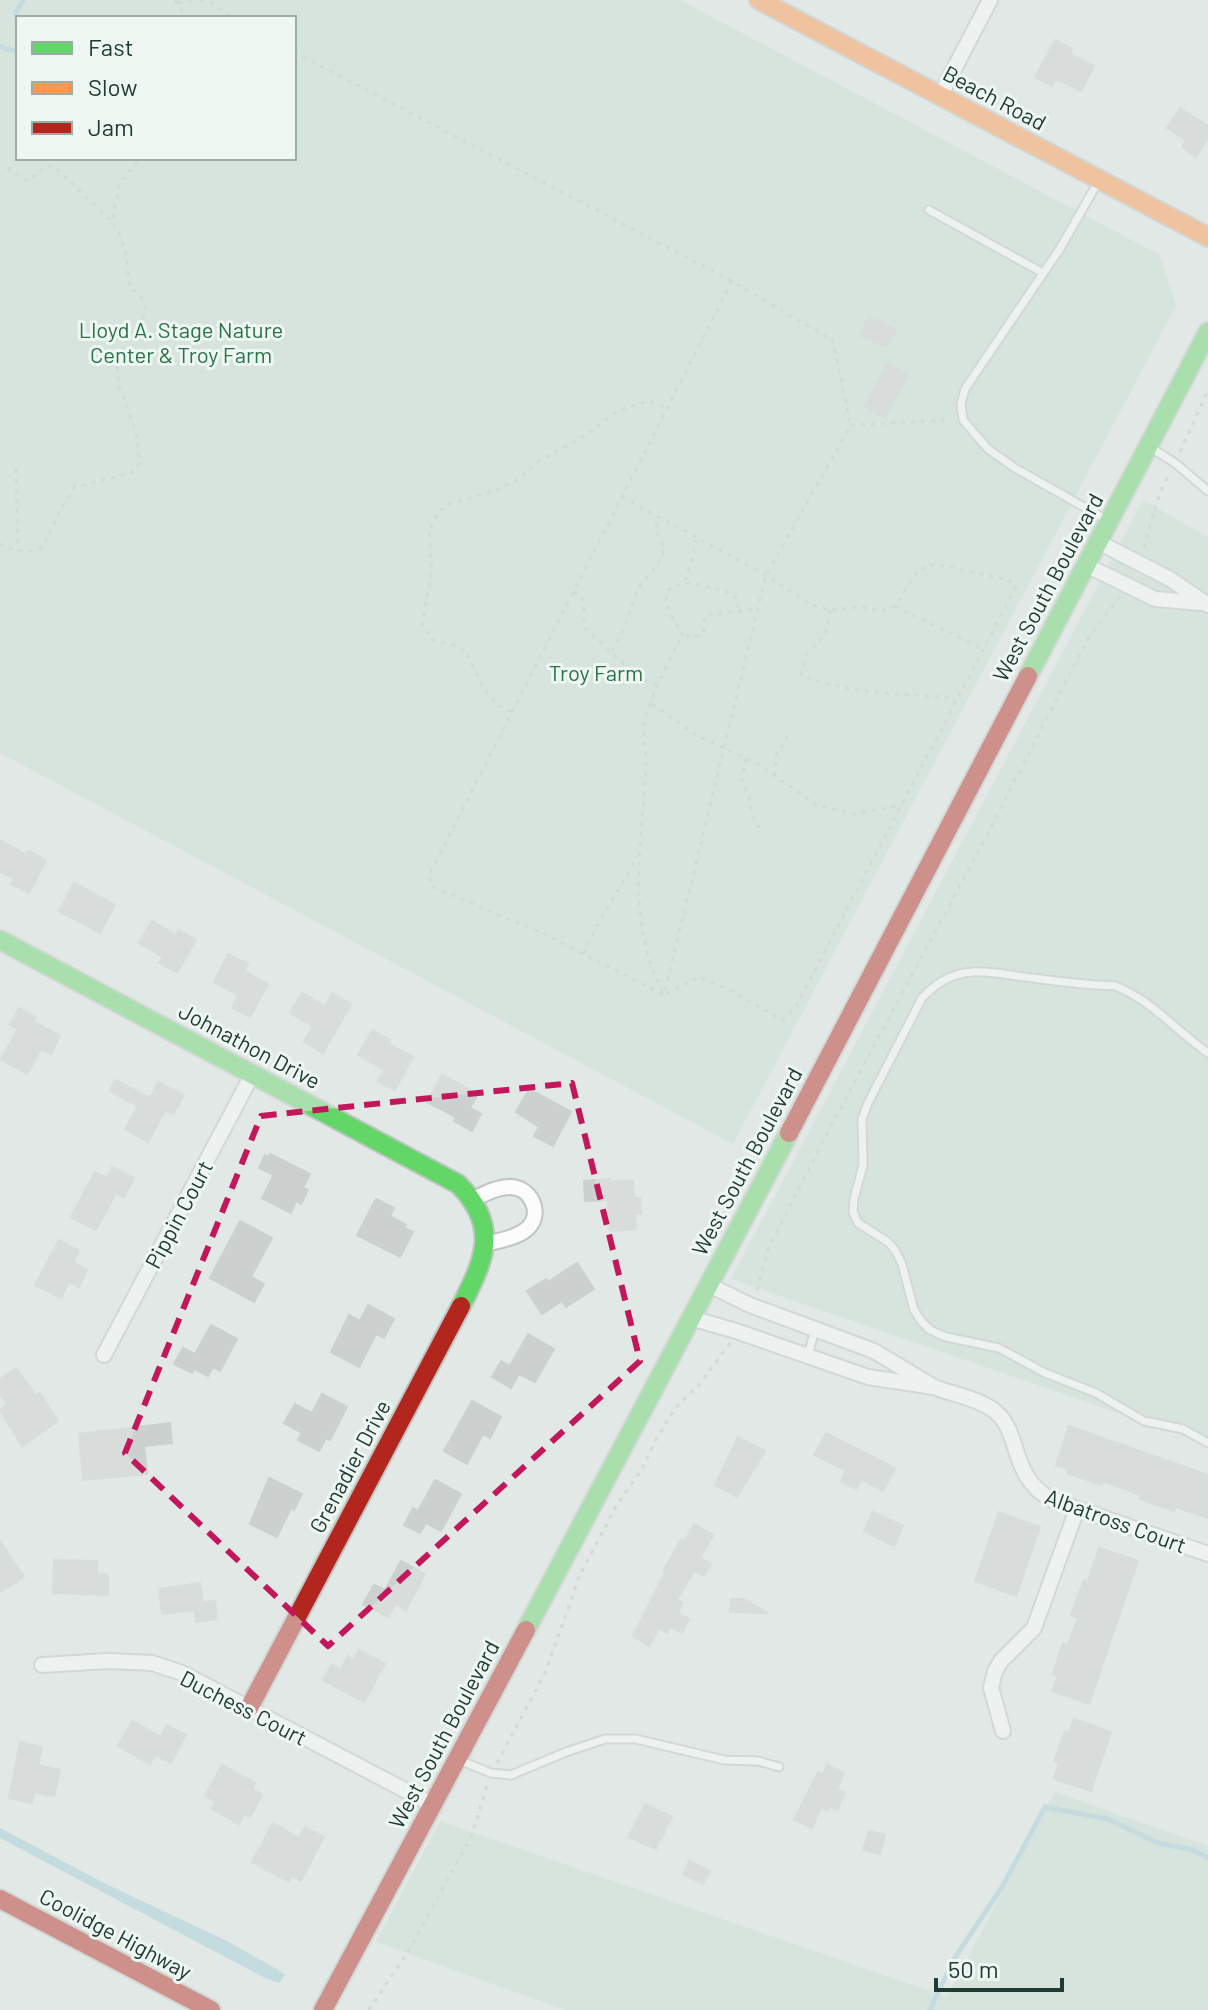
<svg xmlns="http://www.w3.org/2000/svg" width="1208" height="2010" viewBox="0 0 1208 2010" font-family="Barlow,sans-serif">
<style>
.green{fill:#cae1d2;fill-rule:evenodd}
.water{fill:#a1ced7}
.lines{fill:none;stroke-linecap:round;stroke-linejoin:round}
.stream{stroke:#a1ced7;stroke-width:5}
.building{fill:#ccd1cf;stroke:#cad1ce;stroke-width:2}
.lane-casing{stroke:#bfc5c2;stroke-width:11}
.street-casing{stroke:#bfc5c2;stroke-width:18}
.fast-casing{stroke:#bec5c2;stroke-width:22}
.slow-casing{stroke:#bec5c2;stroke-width:22}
.jam-casing{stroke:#bec5c2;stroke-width:22}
.path{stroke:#bfc8c6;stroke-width:3;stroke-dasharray:4 6;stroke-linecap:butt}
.lane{stroke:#fbfcfb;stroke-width:7}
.street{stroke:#fbfcfb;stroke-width:14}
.fast{stroke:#63d668;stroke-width:18}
.slow{stroke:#ff974d;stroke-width:18}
.jam{stroke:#b3261e;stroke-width:18}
.marked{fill:none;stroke:#c2185b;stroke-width:6;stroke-dasharray:16 10;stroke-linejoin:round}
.labels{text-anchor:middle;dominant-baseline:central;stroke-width:6;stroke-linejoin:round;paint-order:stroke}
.street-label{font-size:22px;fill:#203b34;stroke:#eff7f3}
.park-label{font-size:22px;fill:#2a7248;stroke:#eff7f3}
</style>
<rect width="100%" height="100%" fill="#e2e8e5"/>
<g class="green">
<path d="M0,0H680L1160,255L1176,306L733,1144L0,753ZM18,18H294V158H18Z"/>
<path d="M1143,500L1208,537V1444L731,1279Z"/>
<path d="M1055,1792L1208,1846V2010H565L376,1942L440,1821L947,1997Z"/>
</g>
<path class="water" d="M0,1828L106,1884L227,1941L280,1971L285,1975L279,1983L265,1978L0,1838Z"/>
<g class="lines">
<g class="stream">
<path d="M18,28L16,12L23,0"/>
<path d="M0,47L18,52"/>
<path d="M930,2010L954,1959L1002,1887L1045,1807L1108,1819L1158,1843L1193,1850L1208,1858"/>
</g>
</g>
<g class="building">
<path d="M1055,40L1072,49L1070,54L1094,66L1081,91L1056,79L1052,86L1035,77Z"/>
<path d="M1180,108L1208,126V138L1196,157L1182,147L1186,140L1167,128Z"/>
<path d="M868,317L896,329L888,347L860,336Z"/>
<path d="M887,364L908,375L885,418L864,407Z"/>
<path d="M0,840L27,855L28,851L46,860L29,893L11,884L14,879L0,872Z"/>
<path d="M74,883L115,905L100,933L59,911Z"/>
<path d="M152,921L176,935L178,930L196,940L177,973L159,963L163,957L139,943Z"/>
<path d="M228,954L248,964L244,971L268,984L250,1017L232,1008L238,995L214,982Z"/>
<path d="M302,993L325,1006L332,993L351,1004L323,1053L304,1042L313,1026L290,1013Z"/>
<path d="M19,1008L36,1017L33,1021L60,1036L51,1054L41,1049L27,1074L1,1060L18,1029L10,1025Z"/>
<path d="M372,1030L390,1040L388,1044L413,1057L395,1090L378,1081L384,1070L358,1055Z"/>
<path d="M442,1075L478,1094L470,1108L481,1114L472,1131L454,1121L456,1117L427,1102Z"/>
<path d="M115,1080L150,1098L158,1082L184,1095L173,1114L165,1110L148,1142L125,1129L138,1106L110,1091Z"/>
<path d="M529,1089L571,1112L553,1146L534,1136L539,1127L516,1112Z"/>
<path d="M270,1154L310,1174L303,1188L308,1190L301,1204L296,1201L291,1213L262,1198L274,1175L259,1168L265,1155L268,1157Z"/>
<path d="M112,1167L134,1178L124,1197L116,1193L96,1230L71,1217L95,1172L107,1178Z"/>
<path d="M610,1179V1182L633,1180L634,1198H640L641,1214H635L636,1229L610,1231L608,1200L585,1201L584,1181Z"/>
<path d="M376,1199L394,1208L390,1216L406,1225L404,1228L413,1232L400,1257L357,1235Z"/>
<path d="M240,1221L272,1238L251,1277L264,1284L254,1302L210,1278Z"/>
<path d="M59,1240L79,1251L73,1262L87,1270L79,1287L69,1282L61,1298L35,1285Z"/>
<path d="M577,1263L594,1289L566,1307L562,1301L542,1314L527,1291L546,1279L548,1282Z"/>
<path d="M368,1305L394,1319L384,1338L376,1334L359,1367L331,1352L349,1315L360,1321Z"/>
<path d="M211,1325L237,1339L220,1371L213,1367L208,1376L194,1369L192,1373L174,1364L183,1348L195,1354Z"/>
<path d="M528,1334L554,1349L535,1382L519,1374L511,1388L492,1377L501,1361L510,1366Z"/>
<path d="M16,1368L36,1395L40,1393L58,1421L22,1446L0,1410L7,1404L0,1394V1379Z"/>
<path d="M322,1394L347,1407L330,1440L326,1438L319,1451L298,1440L302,1433L284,1423L295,1404L312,1413Z"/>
<path d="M472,1401L501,1417L490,1438L483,1434L467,1464L444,1451Z"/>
<path d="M170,1423L172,1443L144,1446L147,1474L83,1480L79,1434Z"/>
<path d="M1069,1426L1208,1475V1518L1176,1507L1174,1511L1139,1499L1141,1495L1128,1490L1103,1481L1102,1485L1067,1473L1068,1469L1056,1465Z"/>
<path d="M826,1433L895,1468L883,1491L861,1479L856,1489L841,1481L846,1471L814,1455Z"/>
<path d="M738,1437L765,1451L737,1497L715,1485Z"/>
<path d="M269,1478L302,1494L294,1510L291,1508L277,1537L250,1524Z"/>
<path d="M435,1480L461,1494L441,1531L426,1523L420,1533L404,1525L413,1508L418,1511Z"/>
<path d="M873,1512L903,1526L894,1546L864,1531Z"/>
<path d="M999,1512L1040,1527L1016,1596L975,1581Z"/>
<path d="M694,1524L713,1535L700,1558L711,1564L704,1576L694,1571L677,1600L683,1603L678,1613L689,1619L682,1633L670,1627L667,1633L659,1628L649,1646L633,1636L666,1571L664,1570L681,1539L685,1541Z"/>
<path d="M0,1541L24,1577L0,1592Z"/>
<path d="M1099,1548L1138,1561L1089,1704L1052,1691L1058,1676L1053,1674L1063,1643L1068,1645L1078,1618L1071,1615L1084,1580L1088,1581Z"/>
<path d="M54,1560L97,1561V1574L108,1575V1595L53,1593Z"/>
<path d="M401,1561L425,1574L406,1610L396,1604L388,1617L363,1604L374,1585L385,1590Z"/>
<path d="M200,1583L203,1602L215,1601L217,1619L196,1622L195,1610L162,1614L159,1589Z"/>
<path d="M731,1599H744L768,1613L730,1612Z"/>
<path d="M359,1650L385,1664L364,1702L323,1680L332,1664L341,1669L348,1656L354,1660Z"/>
<path d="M1074,1719L1111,1732L1091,1791L1054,1779L1059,1763L1054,1761L1065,1731L1069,1733Z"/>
<path d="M132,1721L161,1737L167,1725L186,1735L171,1763L155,1755L150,1764L118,1746Z"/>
<path d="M20,1742L42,1747L38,1765L60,1770L54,1796L34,1792L32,1803L9,1798Z"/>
<path d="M222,1765L255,1783L252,1789L262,1795L250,1817L244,1814L239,1824L212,1809L216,1801L205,1796Z"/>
<path d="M827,1765L844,1773L837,1789L845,1792L837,1810L829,1806L828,1810L821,1807L812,1828L794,1820L818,1772L823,1775Z"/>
<path d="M645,1804L672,1817L656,1849L629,1837Z"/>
<path d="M273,1823L299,1838L305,1827L324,1837L301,1881L292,1876L289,1882L252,1862Z"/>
<path d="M869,1831L885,1835L880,1854L863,1850Z"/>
<path d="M689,1861L710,1871L703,1884L683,1874Z"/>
</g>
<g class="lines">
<g class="lane-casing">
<g id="lane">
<path d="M1098,182L1061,247L965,389L961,404L963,420L988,449L1015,468L1107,520"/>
<path d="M929,210L1043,273"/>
<path d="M1150,447L1175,463L1208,491"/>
<path d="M1208,1053C1176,1031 1152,1000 1115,986C1088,985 1061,982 1033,978C989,973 957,960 922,998L868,1103L862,1119L863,1165L854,1199L853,1212L858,1223L888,1242L895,1250L902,1264L914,1310L922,1322L930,1330L946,1337L999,1348L1045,1373L1096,1393L1144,1421L1183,1429L1208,1443"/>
<path d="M808,1355L815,1330"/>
<path d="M459,1760L491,1773L511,1775L566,1752L605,1739H636L724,1760L758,1761L779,1767"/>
</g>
</g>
<g class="street-casing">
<g id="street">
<path d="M940,96L990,0"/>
<path d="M1098,542L1170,579L1208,605"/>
<path d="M1086,565L1155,599L1202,603"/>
<path d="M474,1199C486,1193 497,1187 510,1187C531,1187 543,1213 528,1228C517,1238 500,1240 487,1244"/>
<path d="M691,1318L736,1331L868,1377L934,1387L874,1351L750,1305L709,1285"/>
<path d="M104,1355L253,1073"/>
<path d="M934,1387C952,1394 976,1398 992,1409C1023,1430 1007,1475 1052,1500L1208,1554"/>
<path d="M42,1665L108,1661L152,1663L182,1673L433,1805"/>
<path d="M1003,1731L991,1688L995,1671L1001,1661L1034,1628L1077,1509"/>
</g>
</g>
<g class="fast-casing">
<g id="fast">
<path d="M1028,676L1208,332"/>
<path d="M0,940L458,1184C500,1226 485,1259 461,1306"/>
<path d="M526,1630L789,1133"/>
</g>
</g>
<g class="slow-casing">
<path id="slow" d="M759,0L1208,237"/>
</g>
<g class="jam-casing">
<g id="jam">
<path d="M789,1133L1028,676"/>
<path d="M249,1708L461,1306"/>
<path d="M0,1899L211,2010"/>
<path d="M323,2010L526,1630"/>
</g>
</g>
<g class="path">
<path d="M175,0L186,18"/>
<path d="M200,0L210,2L233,18"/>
<path d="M178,3L191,0"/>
<path d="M294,52L732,281L833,341L850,423"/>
<path d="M7,168L28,181L43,168L53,165L112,222"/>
<path d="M732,281L429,875L431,886L544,934L664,995L766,575L851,425L951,420"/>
<path d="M1180,452L1208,390"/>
<path d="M16,469L18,551"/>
<path d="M622,497L766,575L809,604L830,610L859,607L882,611L895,606L918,570L935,564L1009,580L1016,587L794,1010L782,1020L732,991L699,977L664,995C625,921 642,845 646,767C647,750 641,727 647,712C655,688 667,663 680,640L688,635L699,636L704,631L703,623L706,615L757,609"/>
<path d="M0,544C16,551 27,555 43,547L62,507L75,487L131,473L140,463L136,431L119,386L117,366L128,338L143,323L145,307L140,296L130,287L125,248L120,235L112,222L120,182L141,158"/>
<path d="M1144,548C1151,522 1156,497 1170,473"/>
<path d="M685,581L697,540"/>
<path d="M574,591C590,601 581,612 585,628L639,677L658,686"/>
<path d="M895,606C924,622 954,633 983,650"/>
<path d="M830,610L826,634L806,655L801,675C850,694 899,694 950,697L956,700"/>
<path d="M683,636C675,621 666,611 666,592C684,575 708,588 731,593L736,598L739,612"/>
<path d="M612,651L622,634L638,588L660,561L665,548C659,538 653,529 658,517"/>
<path d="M652,704L696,735L758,764L817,805L855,814L902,805"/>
<path d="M511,712L497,704L484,689L466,652L454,645L433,640L422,625L432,568L429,531L440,510L452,503L497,490L517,480L540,460L580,439L619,410L649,401L668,408"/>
<path d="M746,758L742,781C752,798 749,817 762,831"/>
<path d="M775,776L777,751L786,742L788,734"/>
<path d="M584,954C597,919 620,891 636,859"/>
<path d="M757,1290L768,1249L832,1124L986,837L1087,640L1120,597"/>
<path d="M497,1763L546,1671L579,1577L616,1506L642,1469L655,1441L676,1407L699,1385L730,1343"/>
<path d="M369,2010L411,1947L472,1835L487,1785"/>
</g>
<use href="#lane" class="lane"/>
<use href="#street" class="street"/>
<use href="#fast" class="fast"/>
<use href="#slow" class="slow"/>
<use href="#jam" class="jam"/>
</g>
<path d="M0 0H1208V2010H0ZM572,1083L640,1361L328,1646L125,1453L261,1116Z" fill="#e2e8e5" fill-opacity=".55" fill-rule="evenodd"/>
<path class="marked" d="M572,1083L640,1361L328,1646L125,1453L261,1116Z"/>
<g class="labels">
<g class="street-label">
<text transform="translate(995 97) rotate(28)">Beach Road</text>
<text transform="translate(1047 587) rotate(-62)">West South Boulevard</text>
<text transform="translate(250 1045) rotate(28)">Johnathon Drive</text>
<text transform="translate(746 1161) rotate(-62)">West South Boulevard</text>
<text transform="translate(178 1214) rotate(-62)">Pippin Court</text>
<text transform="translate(349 1466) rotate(-62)">Grenadier Drive</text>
<text transform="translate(1116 1520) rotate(20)">Albatross Court</text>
<text transform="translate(244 1707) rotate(27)">Duchess Court</text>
<text transform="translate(443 1734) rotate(-62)">West South Boulevard</text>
<text transform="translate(116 1933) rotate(28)">Coolidge Highway</text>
</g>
<g class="park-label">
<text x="181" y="329">Lloyd A. Stage Nature<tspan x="181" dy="25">Center &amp; Troy Farm</tspan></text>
<text x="596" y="672">Troy Farm</text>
</g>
</g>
<rect x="16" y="16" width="280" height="144" fill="#eff7f3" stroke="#9caca7" stroke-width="2"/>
<rect x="32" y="42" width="40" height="12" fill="#63d668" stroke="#9caca7" stroke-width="2"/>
<text x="88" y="56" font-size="24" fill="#203b34">Fast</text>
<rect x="32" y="82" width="40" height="12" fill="#ff974d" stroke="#9caca7" stroke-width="2"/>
<text x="88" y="96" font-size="24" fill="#203b34">Slow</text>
<rect x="32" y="122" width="40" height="12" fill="#b3261e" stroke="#9caca7" stroke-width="2"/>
<text x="88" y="136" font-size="24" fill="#203b34">Jam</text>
<path d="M936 1978v12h126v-12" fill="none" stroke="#203b34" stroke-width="4"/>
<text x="948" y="1978" font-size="24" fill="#203b34" stroke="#eff7f3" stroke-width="6" paint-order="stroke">50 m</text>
</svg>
